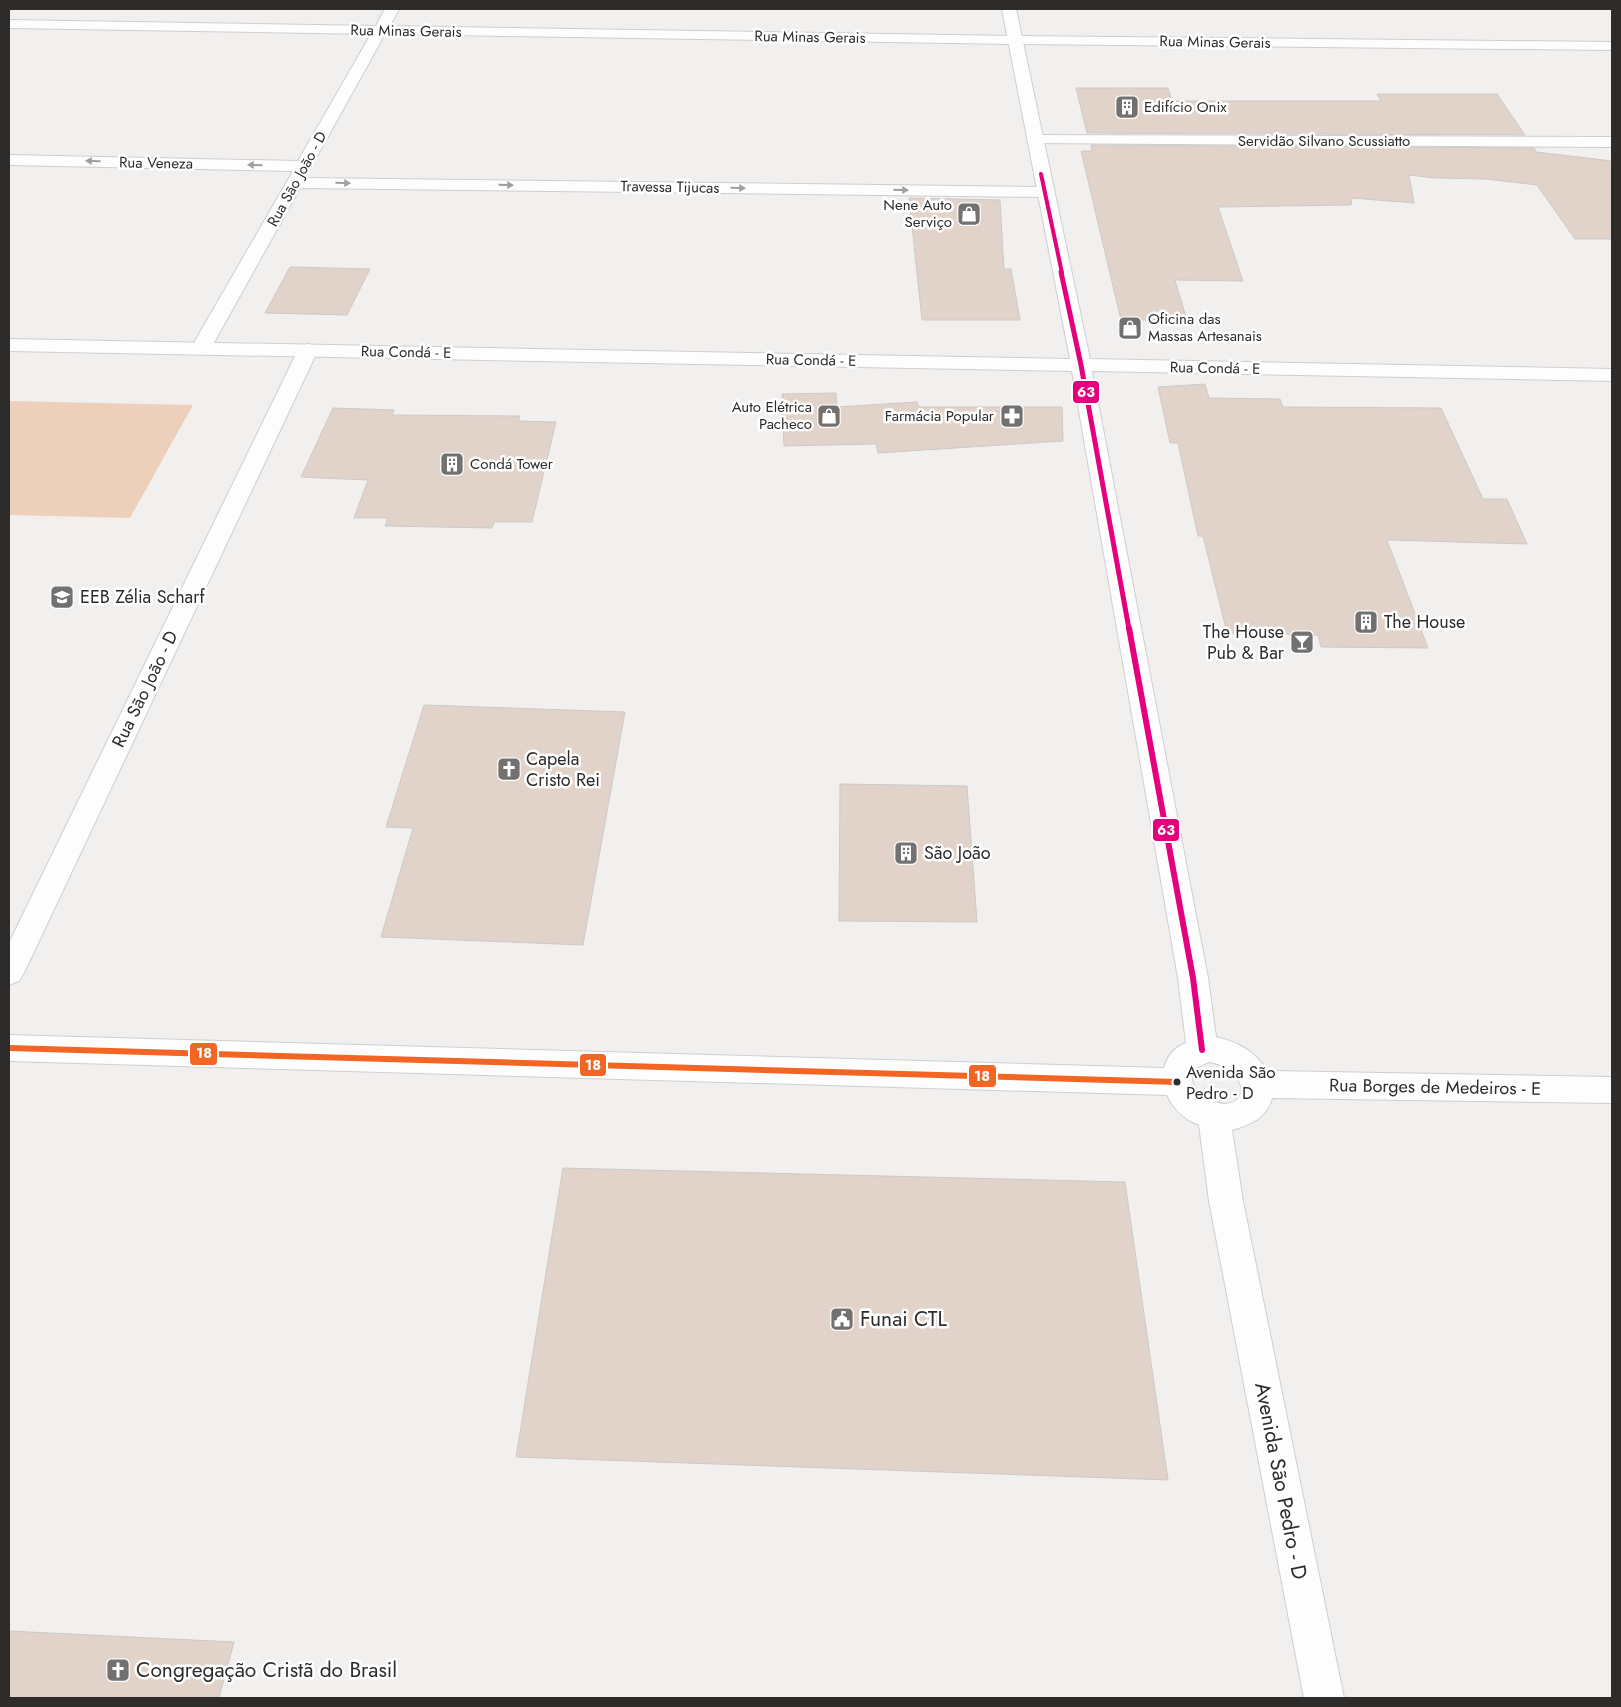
<svg xmlns="http://www.w3.org/2000/svg" width="1621" height="1707" viewBox="0 0 1621 1707" font-family="Jost,sans-serif">
<style>
.green{fill:#edd0bb}
.building{fill:#e1d3c9;stroke:#cccac9}
.lines{fill:none;stroke-linecap:round;stroke-linejoin:round}
.service-casing{stroke:#d0cecd;stroke-width:2}
.minor-casing{stroke:#d0cecd;stroke-width:2}
.tertiary-casing{stroke:#d0cecd;stroke-width:2}
.service{fill:#fdfdfd;fill-rule:evenodd}
.minor{fill:#fdfdfd;fill-rule:evenodd}
.tertiary{fill:#fdfdfd;fill-rule:evenodd}
.bus-1-far2-casing{stroke:#fff;stroke-width:5.5}
.bus-1-far1-casing{stroke:#fff;stroke-width:8}
.bus-1-casing{stroke:#fff;stroke-width:10}
.bus-2-casing{stroke:#fff;stroke-width:10}
.bus-1-far2{stroke:#e5007d;stroke-width:4}
.bus-1-far1{stroke:#e5007d;stroke-width:5}
.bus-1{stroke:#e5007d;stroke-width:6}
.bus-2{stroke:#f26522;stroke-width:6}
.oneway{fill:#9f9f9e}
.bus-dot{fill:#2d2c2b;stroke:#fff;stroke-width:2}
.labels{text-anchor:middle;dominant-baseline:central;stroke-width:5;stroke-linejoin:round;paint-order:stroke}
.far-street-label{font-size:15px;fill:#2d2c2b;stroke:#fff}
.far-poi-label{font-size:15px;fill:#2d2c2b;stroke:#fff;text-anchor:start}
.bus-label{font-size:17px;fill:#2d2c2b;stroke:#fff;text-anchor:start}
.poi-label{font-size:18px;fill:#2d2c2b;stroke:#fff;text-anchor:start}
.street-label{font-size:18px;fill:#2d2c2b;stroke:#fff}
.near-poi-label{font-size:21px;fill:#2d2c2b;stroke:#fff;text-anchor:start}
.near-street-label{font-size:21px;fill:#2d2c2b;stroke:#fff}
.line-badge{stroke:#fff;stroke-width:2}
.badge-label{font-size:14px;text-anchor:middle;font-weight:bold;fill:#fff}
</style>
<rect width="100%" height="100%" fill="#f2f0ef"/>
<path class="green" d="M9,401L193,405L130,518L9,515Z"/>
<g class="building">
<path d="M1076,88H1168L1172,101H1381L1377,94H1497L1525,135L1087,133Z"/>
<path d="M1091,145L1534,148L1536,152L1612,161V239H1575L1537,185L1486,179L1435,178L1409,175L1414,203L1352,198L1351,205L1218,207L1243,281L1175,280L1187,320H1121L1081,151H1092Z"/>
<path d="M909,198L1000,200L1004,269H1011L1020,320H922Z"/>
<path d="M290,267L370,269L347,315L265,313Z"/>
<path d="M1205,384L1209,398L1280,399L1283,407L1441,408L1483,499H1507L1527,544L1387,540L1428,648L1321,647L1318,635L1227,633L1203,536H1198L1178,443H1170L1158,387Z"/>
<path d="M836,393L837,407L917,402L919,407H1062L1063,441L878,453L876,444L784,446L782,394Z"/>
<path d="M333,408L394,410L392,415L520,416L518,421L556,422L532,522H494L492,528L385,526L388,518H354L368,480L301,477Z"/>
<path d="M424,705L625,712L583,945L381,937L413,828L386,827Z"/>
<path d="M840,784L967,786L977,922L839,921Z"/>
<path d="M563,1168L1125,1182L1168,1480L516,1457Z"/>
<path d="M9,1631L234,1642L219,1698H9Z"/>
</g>
<g class="lines">
<g class="service-casing">
<path id="service" d="M1035,135L1612,137V147L1029,143L1027,140L1029,137Z"/>
</g>
<g class="minor-casing">
<g id="minor">
<path d="M385,9H399L390,26L1014,36L1612,42V50L1014,44L385,34L305,178L1045,187L1051,188L1054,192L1051,196L1045,197L300,188L211,348L208,352L201,354L194,352L191,348L293,171L9,165V155L298,161L371,34L9,28V20L376,26Z"/>
<path d="M308,344L315,346L318,350L24,973L19,981L9,985V943L298,350L301,346Z"/>
</g>
</g>
<g class="tertiary-casing">
<path id="tertiary" d="M1002,9H1016L1090,359L1612,369V381L1092,371L1208,978L1216,1037C1238,1042 1255,1051 1267,1071L1612,1077V1103L1272,1098C1267,1118 1250,1125 1232,1130L1243,1201L1344,1698H1304L1209,1201L1199,1125C1184,1119 1174,1110 1167,1095L9,1061V1035L1164,1068C1167,1057 1174,1047 1186,1043L1178,978L1072,371L9,351V339L1070,359ZM1210,1062C1226,1065 1239,1074 1242,1090C1234,1128 1158,1077 1210,1062Z"/>
</g>
<use href="#service" class="service"/>
<use href="#minor" class="minor"/>
<use href="#tertiary" class="tertiary"/>
<g class="bus-1-far2-casing">
<path id="bus-1-far2" d="M1041,174L1062,273"/>
</g>
<g class="bus-1-far1-casing">
<path id="bus-1-far1" d="M1061,272L1081,365L1129,629"/>
</g>
<g class="bus-1-casing">
<path id="bus-1" d="M1129,628L1193,978L1202,1050"/>
</g>
<g class="bus-2-casing">
<path id="bus-2" d="M9,1048L1177,1082"/>
</g>
<use href="#bus-1-far2" class="bus-1-far2"/>
<use href="#bus-1-far1" class="bus-1-far1"/>
<use href="#bus-1" class="bus-1"/>
<use href="#bus-2" class="bus-2"/>
</g>
<defs><path id="oneway-solid" d="M-6-.8H1V-3.2L6.5 0L1 3.2V.8H-6Z" transform="scale(1.25)"/></defs>
<g class="oneway">
<use href="#oneway-solid" transform="translate(93 161) rotate(-179)"/>
<use href="#oneway-solid" transform="translate(255 165) rotate(-179)"/>
<use href="#oneway-solid" transform="translate(343 183) rotate(1)"/>
<use href="#oneway-solid" transform="translate(506 185) rotate(1)"/>
<use href="#oneway-solid" transform="translate(738 188) rotate(1)"/>
<use href="#oneway-solid" transform="translate(901 190) rotate(1)"/>
</g>
<defs>
<g id="building-square" transform="scale(1.25)"><rect x="-9" y="-9" width="18" height="18" rx="4" fill="#727170" stroke="#fff"/><path d="M-4-6H4V6H1V3H-1V6H-4ZM-2.5-4.3h1.7v1.8h-1.7ZM.8-4.3h1.7v1.8H.8ZM-2.5-1h1.7V.8h-1.7ZM.8-1h1.7V.8H.8Z" fill="#fff"/></g>
<g id="shop-square" transform="scale(1.25)"><rect x="-9" y="-9" width="18" height="18" rx="4" fill="#727170" stroke="#fff"/><path d="M-5-2.5h2.3a2.7 3.5 0 0 1 5.4 0H5L5.5 6h-11ZM-1.5-2.5h3a1.5 2.3 0 0 0-3 0Z" fill="#fff"/></g>
<g id="pharmacy-square" transform="scale(1.25)"><rect x="-9" y="-9" width="18" height="18" rx="4" fill="#727170" stroke="#fff"/><path d="M-2-6h4v4h4v4h-4v4h-4v-4h-4v-4h4Z" fill="#fff"/></g>
<g id="school-square" transform="scale(1.25)"><rect x="-9" y="-9" width="18" height="18" rx="4" fill="#727170" stroke="#fff"/><path d="M0-5L7-2L0 1L-7-2ZM-4 1L0 2.5L4 1V4Q0 6-4 4Z" fill="#fff"/></g>
<g id="bar-square" transform="scale(1.25)"><rect x="-9" y="-9" width="18" height="18" rx="4" fill="#727170" stroke="#fff"/><path d="M-6-5H6L.8 .8V4.5H3.5V6h-7V4.5H-.8V.8Z" fill="#fff"/></g>
<g id="church-square" transform="scale(1.25)"><rect x="-9" y="-9" width="18" height="18" rx="4" fill="#727170" stroke="#fff"/><path d="M-1.2-6h2.4v3.5h3.3v2.4h-3.3V6h-2.4V-.1h-3.3v-2.4h3.3Z" fill="#fff"/></g>
<g id="civic-square" transform="scale(1.25)"><rect x="-9" y="-9" width="18" height="18" rx="4" fill="#727170" stroke="#fff"/><path d="M-.6-6.5H3V-4.5H.6V-3L4-1V1h2V6H-6V1h2V-1L-.6-3ZM-1.2 2.5V6h2.4V2.5Z" fill="#fff"/></g>
</defs>
<g fill-rule="evenodd">
<use href="#building-square" x="1127" y="107"/>
<use href="#shop-square" x="969" y="214"/>
<use href="#shop-square" x="1130" y="328"/>
<use href="#shop-square" x="829" y="416"/>
<use href="#pharmacy-square" x="1012" y="416"/>
<use href="#building-square" x="452" y="464"/>
<use href="#school-square" x="62" y="597"/>
<use href="#building-square" x="1366" y="622"/>
<use href="#bar-square" x="1302" y="642"/>
<use href="#church-square" x="509" y="769"/>
<use href="#building-square" x="906" y="853"/>
<use href="#civic-square" x="842" y="1319"/>
<use href="#church-square" x="118" y="1670"/>
</g>
<circle class="bus-dot" cx="1177" cy="1082" r="4.5"/>
<g class="labels">
<g class="far-street-label">
<text transform="translate(406 31) rotate(1)">Rua Minas Gerais</text>
<text transform="translate(810 37) rotate(1)">Rua Minas Gerais</text>
<text transform="translate(1215 42) rotate(1)">Rua Minas Gerais</text>
<text x="1324" y="141">Servidão Silvano Scussiatto</text>
<text transform="translate(156 163) rotate(1)">Rua Veneza</text>
<text transform="translate(297 179) rotate(-61)">Rua São João - D</text>
<text transform="translate(670 187) rotate(1)">Travessa Tijucas</text>
<text transform="translate(406 352) rotate(1)">Rua Condá - E</text>
<text transform="translate(811 360) rotate(1)">Rua Condá - E</text>
<text transform="translate(1215 368) rotate(1)">Rua Condá - E</text>
</g>
<g class="far-poi-label">
<text x="1144" y="107">Edifício Onix</text>
<text x="952" y="205" text-anchor="end">Nene Auto<tspan x="952" dy="17">Serviço</tspan></text>
<text x="1148" y="319">Oficina das<tspan x="1148" dy="17">Massas Artesanais</tspan></text>
<text x="812" y="407" text-anchor="end">Auto Elétrica<tspan x="812" dy="17">Pacheco</tspan></text>
<text x="994" y="416" text-anchor="end">Farmácia Popular</text>
<text x="470" y="464">Condá Tower</text>
</g>
<g class="bus-label">
<text x="1186" y="1072">Avenida São<tspan x="1186" dy="21">Pedro - D</tspan></text>
</g>
<g class="poi-label">
<text x="80" y="597">EEB Zélia Scharf</text>
<text x="1384" y="622">The House</text>
<text x="1284" y="632" text-anchor="end">The House<tspan x="1284" dy="21">Pub &amp; Bar</tspan></text>
<text x="526" y="759">Capela<tspan x="526" dy="21">Cristo Rei</tspan></text>
<text x="924" y="853">São João</text>
</g>
<g class="street-label">
<text transform="translate(145 689) rotate(-64)">Rua São João - D</text>
<text transform="translate(1435 1087) rotate(1)">Rua Borges de Medeiros - E</text>
</g>
<g class="near-poi-label">
<text x="860" y="1319">Funai CTL</text>
<text x="136" y="1670">Congregação Cristã do Brasil</text>
</g>
<g class="near-street-label">
<text transform="translate(1281 1481) rotate(79)">Avenida São Pedro - D</text>
</g>
</g>
<g class="line-badge">
<rect x="1072" y="380" width="28" height="24" rx="5" fill="#e5007d"/>
<rect x="1152" y="818" width="28" height="24" rx="5" fill="#e5007d"/>
<rect x="189" y="1042" width="29" height="24" rx="5" fill="#f26522"/>
<rect x="579" y="1053" width="28" height="24" rx="5" fill="#f26522"/>
<rect x="968" y="1064" width="29" height="24" rx="5" fill="#f26522"/>
</g>
<g class="badge-label">
<text x="1086" y="397">63</text>
<text x="1166" y="835">63</text>
<text x="204" y="1058">18</text>
<text x="593" y="1070">18</text>
<text x="982" y="1081">18</text>
</g>
<rect width="1621" height="1707" fill="none" stroke="#2d2c2b" stroke-width="20"/>
</svg>
